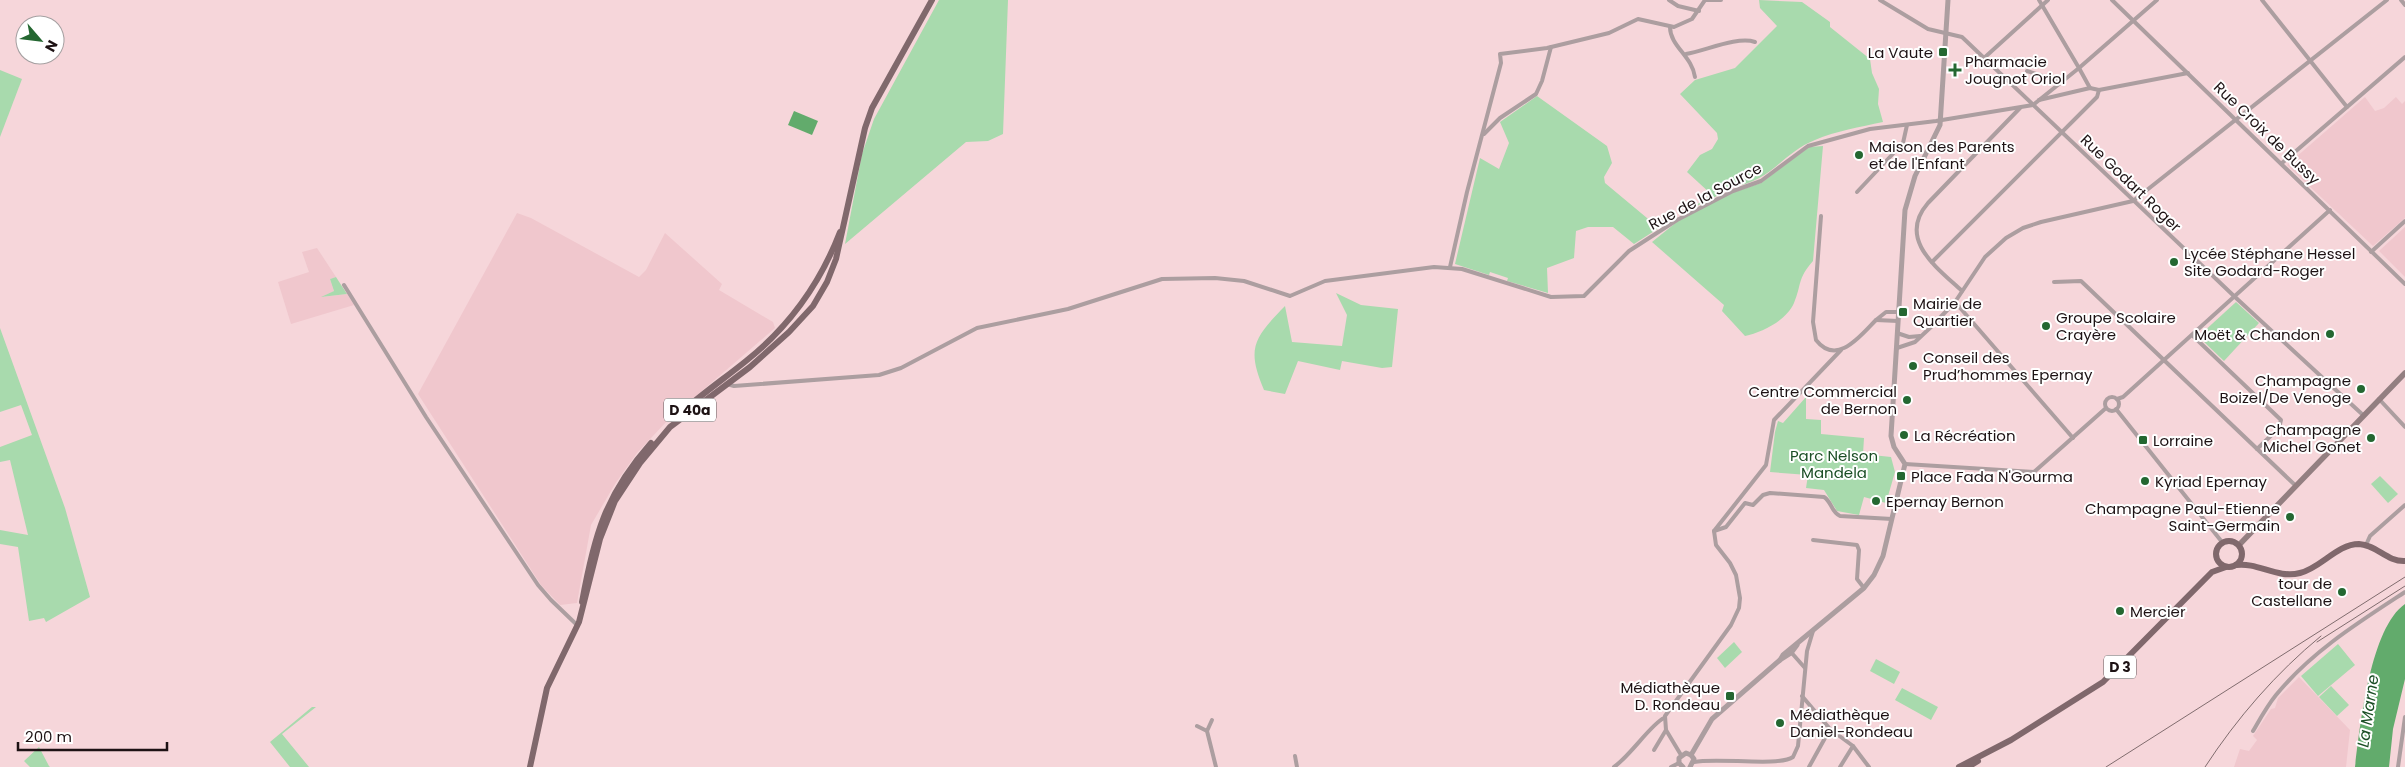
<svg xmlns="http://www.w3.org/2000/svg" width="2405" height="767" viewBox="0 0 2405 767" font-family="Poppins,sans-serif">
<style>
.built{fill:#f0c7cd}
.green{fill:#a8daad}
.water{fill:#62ab6c}
.lines{fill:none;stroke-linecap:round;stroke-linejoin:round}
.minor{stroke:#ac9ea0;stroke-width:4}
.tertiary{stroke:#ac9ea0;stroke-width:5}
.secondary{stroke:#937f81;stroke-width:5.5}
.primary{stroke:#80686c;stroke-width:6}
.rail{stroke:#806c6e;stroke-width:1}
.poi-dot{fill:#246731;stroke:#fff;stroke-width:2}
.labels{text-anchor:middle;dominant-baseline:central;stroke-width:4;stroke-linejoin:round;paint-order:stroke}
.shield{fill:#fff;stroke:#61595a;stroke-width:1}
.shield-label{font-size:14px;font-weight:bold;fill:#1d1214}
.poi-label{font-size:15px;fill:#1d1214;stroke:#fff;text-anchor:start}
.street-label{font-size:15px;fill:#1d1214;stroke:#fff}
.park-label{font-size:15px;fill:#1b4e25;stroke:#fff}
.water-label{font-size:16px;font-style:italic;fill:#1b4e25;stroke:#fff}
</style>
<rect width="100%" height="100%" fill="#f6d6da"/>
<g class="built">
<path d="M2365,97L2375,111L2384,108L2396,97L2402,104L2405,101V218L2373,246L2287,165Z"/>
<path d="M517,213L531,218L639,277L646,270L665,233L722,284L719,290L773,322L775,328L667,421L637,453L615,484L591,525L577,603L560,605L541,585L418,394Z"/>
<path d="M2405,227V277L2379,251Z"/>
<path d="M317,248L336,277L330,279L334,291L322,297L347,294L354,305L291,324L278,282L309,272L302,252Z"/>
<path d="M2299,677L2350,730L2346,767H2234L2240,749L2249,751L2257,740L2253,736L2271,709L2275,708L2278,698Z"/>
</g>
<g class="green">
<path d="M939,0H1008L1003,134L988,141L966,142L845,244L862,154L874,119Z"/>
<path d="M1759,0L1802,2L1830,22V27L1870,59L1872,73L1879,89L1878,104L1883,122C1860,127 1836,131 1815,140C1782,153 1770,183 1731,187V189L1691,209L1711,194L1687,172L1700,155L1712,149L1718,139L1717,133L1680,94L1695,80L1735,68L1777,26L1760,8Z"/>
<path d="M0,70L22,79L0,137Z"/>
<path d="M1537,96L1607,146L1612,163L1604,177L1605,183L1659,228L1634,244L1613,227H1588L1576,231L1574,258L1547,268L1548,293L1507,281L1508,278L1490,272L1489,275L1455,264L1480,158L1499,169L1509,143L1500,122Z"/>
<path d="M1823,146L1813,261C1797,279 1802,284 1794,303C1786,321 1762,332 1745,336L1722,311L1724,305L1652,242L1678,221L1729,194L1761,183L1809,147Z"/>
<path d="M336,277L347,294L321,297L334,291L330,279Z"/>
<path d="M1336,293L1361,305L1398,309L1392,367L1382,368L1342,361L1340,370L1298,361L1285,394L1264,390C1246,348 1254,338 1285,306L1292,342L1342,346L1347,315Z"/>
<path d="M2236,302L2259,323L2224,361L2201,339V334Z"/>
<path d="M0,328L65,508L90,597L46,622L44,618L29,621L18,547L0,544V530L28,535L10,460L0,462V447L32,435L21,405L0,412Z"/>
<path d="M1806,397V419L1821,420V434L1864,438L1863,454L1891,457L1895,472L1886,503L1864,497L1859,515L1837,511L1824,490L1806,488L1808,475L1770,472L1775,432L1778,421L1783,423Z"/>
<path d="M2380,476L2398,494L2388,503L2371,484Z"/>
<path d="M1734,642L1742,652L1725,668L1717,658Z"/>
<path d="M2338,644L2355,665L2318,696L2301,676Z"/>
<path d="M1876,659L1900,672L1894,684L1870,671Z"/>
<path d="M2331,686L2349,705L2337,716L2319,697Z"/>
<path d="M1902,688L1938,707L1931,720L1895,700Z"/>
<path d="M312,707H316L282,734L309,767H290L270,742Z"/>
<path d="M39,747L49,766L50,767H30L24,761Z"/>
</g>
<g class="water">
<path d="M794,111L818,121L812,135L788,125Z"/>
<path d="M2405,604V679L2393,729L2389,767H2355C2360,727 2370,628 2405,604Z"/>
</g>
<g class="lines">
<g class="minor">
<path d="M1669,0L1678,6L1699,11"/>
<path d="M1705,0H1721"/>
<path d="M1880,0L1928,29L1962,37L2235,297L2363,415"/>
<path d="M2039,0L2079,68L2157,0"/>
<path d="M2112,0L2405,284"/>
<path d="M2262,0L2347,107"/>
<path d="M2401,0L2405,5"/>
<path d="M1670,27C1670,46 1692,56 1695,77"/>
<path d="M1686,54C1705,51 1737,36 1755,42"/>
<path d="M1984,58L2048,0"/>
<path d="M2027,71L2061,82"/>
<path d="M2039,100L2090,88L2099,90L2188,73"/>
<path d="M1484,134L1500,118L1536,94L1542,81L1551,47"/>
<path d="M2282,163L2405,57"/>
<path d="M1857,192L1903,143L1907,125"/>
<path d="M1821,216L1813,322L1816,340C1837,367 1861,335 1876,320"/>
<path d="M2371,252L2405,221"/>
<path d="M1932,262L2097,97L2099,90"/>
<path d="M1450,267L1467,192L1501,63L1500,54L1547,48L1609,33L1638,19L1674,27L1692,19L1705,0"/>
<path d="M2054,282L2081,281L2296,486"/>
<path d="M344,285L426,417L538,585L551,600L576,624"/>
<path d="M1962,291C1936,267 1897,239 1928,203L2020,108"/>
<path d="M1955,302L2073,438"/>
<path d="M1898,321L1876,320L1886,312H1899"/>
<path d="M1897,333L1909,337L1920,336"/>
<path d="M2193,336L2281,420L2279,428L2257,449"/>
<path d="M1897,348L1915,342L1931,327L1955,302L1985,257L2006,238L2023,228L2041,222L2133,201L2387,0"/>
<path d="M727,384L734,386L879,375L901,368L977,328L1068,309L1162,279L1215,278L1244,281L1290,296L1325,281L1434,267L1462,269L1551,297L1584,296L1629,251L1677,220L1733,191L1761,181L1808,146L1870,129L1936,121L2033,105L2079,68L2090,88"/>
<circle cx="2112" cy="404" r="7"/>
<path d="M2117,399L2123,397L2330,210"/>
<path d="M2379,399L2405,427"/>
<path d="M2116,409L2222,542"/>
<path d="M1905,464L2034,472L2106,408"/>
<path d="M1714,531L1726,527L1745,503L1753,505L1763,495L1770,493L1824,497C1832,502 1831,512 1840,516L1892,519"/>
<path d="M1813,540L1857,545L1859,550L1857,579L1864,588"/>
<path d="M2366,545L2370,536L2405,505"/>
<path d="M1790,651L1805,668"/>
<path d="M1802,696L1830,729L1853,746L1869,767"/>
<path d="M1197,726L1207,731L1216,767"/>
<path d="M1207,731L1212,720"/>
<path d="M2253,731C2260,719 2267,706 2276,695C2311,652 2359,622 2405,592"/>
<path d="M1654,750L1666,730"/>
<path d="M1681,755L1666,730L1665,716L1731,625L1739,608L1740,598L1736,575L1730,563L1716,545L1714,531L1766,465L1774,420L1841,350"/>
<path d="M1295,756L1297,767"/>
<path d="M1694,762C1717,757 1778,767 1793,757L1798,746L1807,651L1813,631"/>
<path d="M1614,767C1631,755 1651,724 1664,718"/>
<path d="M1671,767L1679,763"/>
<path d="M1809,767L1830,729"/>
<path d="M1840,767L1853,746"/>
<path d="M2398,767L2405,717"/>
</g>
<g class="tertiary">
<path d="M1780,660L1783,655L1864,588L1874,575L1883,556L1905,464L1894,447L1891,436L1905,210L1915,176L1940,125L1948,0"/>
<path d="M1691,755L1712,719L1780,660L1791,653L1797,645"/>
<path d="M1683,767L1679,763V758L1686,753L1691,755L1694,759L1690,767"/>
</g>
<path class="secondary" d="M2239,545L2405,373"/>
<g class="primary">
<path d="M683,411C703,393 725,378 746,361C790,326 820,284 840,232"/>
<circle cx="2229" cy="554" r="13"/>
<path d="M2236,565C2258,562 2277,579 2300,573C2321,568 2337,544 2359,544C2377,545 2387,562 2405,561"/>
<path d="M582,602C594,536 605,495 651,443"/>
<path d="M530,767L547,688L579,622L600,539L615,501L640,463L670,427L750,367L789,332L813,306L827,282L836,259L865,128L872,108L932,0"/>
<path d="M1959,767L2011,740L2103,682L2212,572L2226,567"/>
<path d="M1968,767L1978,761"/>
</g>
<g class="rail">
<path d="M2317,642L2405,586"/>
<path d="M2106,767L2405,577"/>
<path d="M2205,767C2237,718 2276,673 2321,636"/>
</g>
</g>
<g class="poi-dot">
<rect x="1938" y="47" width="10" height="10" rx="2.5"/>
<path d="M1952.5 62.5h5v5h5v5h-5v5h-5v-5h-5v-5h5z"/>
<circle cx="1859" cy="155" r="5"/>
<circle cx="2174" cy="262" r="5"/>
<rect x="1898" y="307" width="10" height="10" rx="2.5"/>
<circle cx="2046" cy="326" r="5"/>
<circle cx="2330" cy="334" r="5"/>
<circle cx="1913" cy="366" r="5"/>
<circle cx="2361" cy="389" r="5"/>
<circle cx="1907" cy="400" r="5"/>
<circle cx="1904" cy="435" r="5"/>
<circle cx="2371" cy="438" r="5"/>
<rect x="2138" y="435" width="10" height="10" rx="2.5"/>
<rect x="1896" y="471" width="10" height="10" rx="2.5"/>
<circle cx="2145" cy="481" r="5"/>
<circle cx="1876" cy="501" r="5"/>
<circle cx="2290" cy="517" r="5"/>
<circle cx="2342" cy="592" r="5"/>
<circle cx="2120" cy="611" r="5"/>
<rect x="1725" y="691" width="10" height="10" rx="2.5"/>
<circle cx="1780" cy="723" r="5"/>
</g>
<g class="labels">
<g class="shield">
<rect x="664" y="398.5" width="52" height="23" rx="4"/>
<rect x="2104" y="655.5" width="32" height="23" rx="4"/>
</g>
<g class="shield-label">
<text x="690" y="410">D 40a</text>
<text x="2120" y="667">D 3</text>
</g>
<g class="poi-label">
<text x="1933" y="52" text-anchor="end">La Vaute</text>
<text x="1965" y="61">Pharmacie<tspan x="1965" dy="17">Jougnot Oriol</tspan></text>
<text x="1869" y="146">Maison des Parents<tspan x="1869" dy="17">et de l'Enfant</tspan></text>
<text x="2184" y="253">Lycée Stéphane Hessel<tspan x="2184" dy="17">Site Godard-Roger</tspan></text>
<text x="1913" y="303">Mairie de<tspan x="1913" dy="17">Quartier</tspan></text>
<text x="2056" y="317">Groupe Scolaire<tspan x="2056" dy="17">Crayère</tspan></text>
<text x="2320" y="334" text-anchor="end">Moёt &amp; Chandon</text>
<text x="1923" y="357">Conseil des<tspan x="1923" dy="17">Prud’hommes Epernay</tspan></text>
<text x="2351" y="380" text-anchor="end">Champagne<tspan x="2351" dy="17">Boizel/De Venoge</tspan></text>
<text x="1897" y="391" text-anchor="end">Centre Commercial<tspan x="1897" dy="17">de Bernon</tspan></text>
<text x="2361" y="429" text-anchor="end">Champagne<tspan x="2361" dy="17">Michel Gonet</tspan></text>
<text x="1914" y="435">La Récréation</text>
<text x="2153" y="440">Lorraine</text>
<text x="1911" y="476">Place Fada N'Gourma</text>
<text x="2155" y="481">Kyriad Epernay</text>
<text x="1886" y="501">Epernay Bernon</text>
<text x="2280" y="508" text-anchor="end">Champagne Paul-Etienne<tspan x="2280" dy="17">Saint-Germain</tspan></text>
<text x="2332" y="583" text-anchor="end">tour de<tspan x="2332" dy="17">Castellane</tspan></text>
<text x="2130" y="611">Mercier</text>
<text x="1720" y="687" text-anchor="end">Médiathèque<tspan x="1720" dy="17">D. Rondeau</tspan></text>
<text x="1790" y="714">Médiathèque<tspan x="1790" dy="17">Daniel-Rondeau</tspan></text>
</g>
<g class="street-label">
<text transform="translate(2267 133) rotate(44)">Rue Croix de Bussy</text>
<text transform="translate(2131 183) rotate(44)">Rue Godart Roger</text>
<text transform="translate(1705 196) rotate(-28)">Rue de la Source</text>
</g>
<g class="park-label">
<text x="1834" y="455">Parc Nelson<tspan x="1834" dy="17">Mandela</tspan></text>
</g>
<g class="water-label">
<text transform="translate(2368 711) rotate(-82)">La Marne</text>
</g>
</g>
<g transform="translate(40 40) rotate(118)"><circle r="24" fill="#ffffff" stroke="#a5a0a1"/>
<path d="M0-4L9 19L0 12L-9 19Z" fill="#246731"/>
<text y="-8" font-size="14" font-weight="bold" text-anchor="middle" fill="#1d1214">N</text>
</g>
<path d="M18 742v8h149v-8" fill="none" stroke="#1d1214" stroke-width="2.5"/>
<text x="25" y="742" font-size="15" fill="#1d1214" stroke="#ffffff" stroke-width="4" paint-order="stroke">200 m</text>
</svg>
